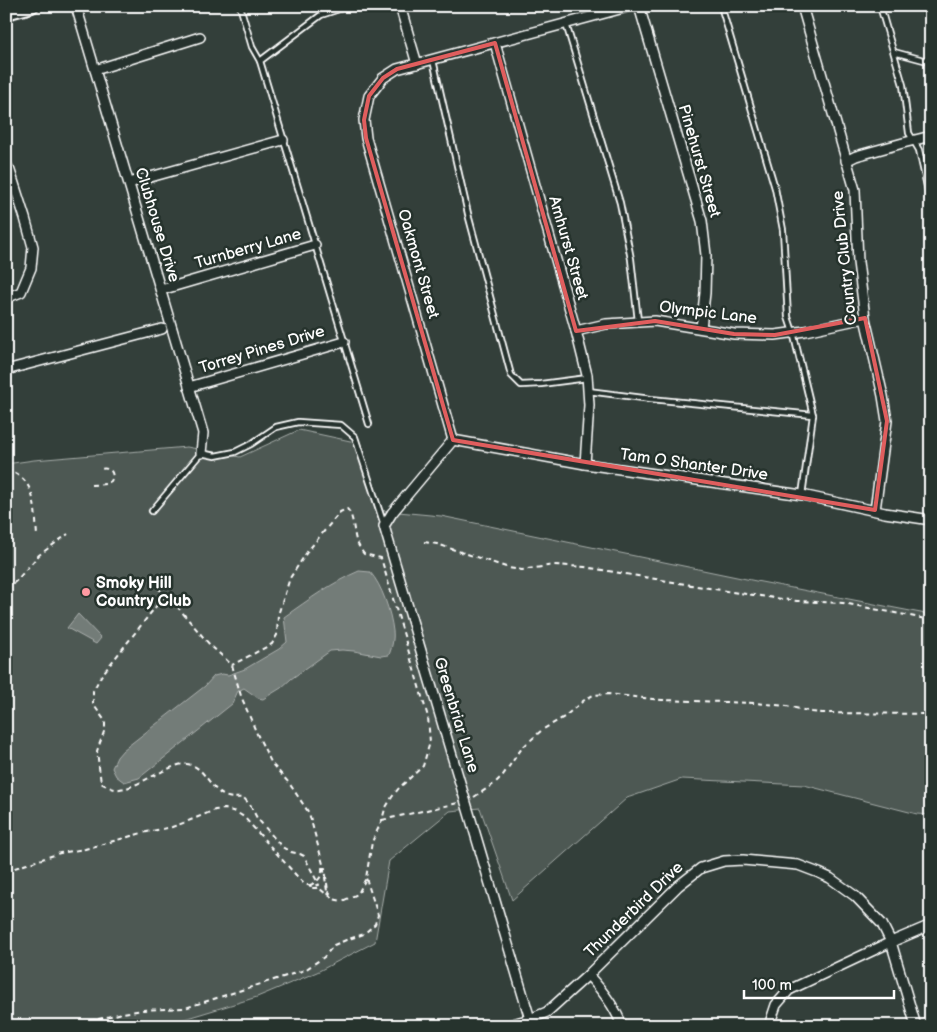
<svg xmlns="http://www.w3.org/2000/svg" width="937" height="1032" viewBox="0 0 937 1032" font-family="'Balsamiq Sans',sans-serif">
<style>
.green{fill:#4d5853;stroke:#a6aca9}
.water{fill:#737b78;stroke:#abb0ae}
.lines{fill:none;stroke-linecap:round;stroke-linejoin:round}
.lane-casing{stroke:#fff;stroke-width:8}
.street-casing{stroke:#fff;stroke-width:12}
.secondary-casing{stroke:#fff;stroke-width:16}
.path{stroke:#fff;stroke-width:2;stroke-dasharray:5 4;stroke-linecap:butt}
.lane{stroke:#26332d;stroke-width:4.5}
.street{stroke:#26332d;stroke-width:9}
.secondary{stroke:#26332d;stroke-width:12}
.marked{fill:none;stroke:#e05e5e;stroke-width:4;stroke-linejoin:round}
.poi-dot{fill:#ff9aa2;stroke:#26332d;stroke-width:2}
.labels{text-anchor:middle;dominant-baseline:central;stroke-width:5;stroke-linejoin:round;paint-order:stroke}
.street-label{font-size:16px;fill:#fff;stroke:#26332d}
.poi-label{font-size:16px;font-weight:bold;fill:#fff;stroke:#26332d;text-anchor:start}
</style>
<rect width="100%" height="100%" fill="#333f3a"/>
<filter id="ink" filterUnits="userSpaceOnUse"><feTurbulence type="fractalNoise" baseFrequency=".02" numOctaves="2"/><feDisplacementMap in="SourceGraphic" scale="10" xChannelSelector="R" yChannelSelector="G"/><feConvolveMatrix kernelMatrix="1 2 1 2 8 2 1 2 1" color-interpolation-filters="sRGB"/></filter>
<g filter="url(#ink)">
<path class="green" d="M299,430L355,442L377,510L441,516L756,581L931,615V815L917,814L804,785L682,779L627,798L512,900L480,808L450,811L389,861L375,942L317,972L257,997L161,1026H6V464L34,460L187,447L240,457Z"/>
<g class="water">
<path d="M359,571L370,572C382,585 391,613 393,631C394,639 392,647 389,655L381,656L354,651L342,650L330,651L291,679L281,688L263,699L258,698L244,688L238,691L232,704L139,778L124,782L116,776L112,768L117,757L123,750L205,686L214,676L222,674L228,675L245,669L279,649L287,642L284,617C308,600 333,582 359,571Z"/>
<path d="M78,614L101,638L96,644L67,628Z"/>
</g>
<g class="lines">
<g class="lane-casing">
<g id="lane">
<path d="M240,6L252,47L260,61"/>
<path d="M348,6L321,15L260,61L369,424"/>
<path d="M721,6L775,188L783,230L788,317L793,332L813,415L802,495"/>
<path d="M880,6L903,85L909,133L919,150L931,205"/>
<path d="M566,24L620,203L631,259L638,321"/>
<path d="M894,52L931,62"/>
<path d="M433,60L469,218L511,375L521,385L541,384L587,378"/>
<path d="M588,391L651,399L813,415"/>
<path d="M152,511L201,453L215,456L235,452L251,444L276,427L298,422L341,425L355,437L384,525"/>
</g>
</g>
<g class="street-casing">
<g id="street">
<path d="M76,6L203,433L201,453"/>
<path d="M400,6L417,64"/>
<path d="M639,6L702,221L706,255L705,293L701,328"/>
<path d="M802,6L855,190L858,262L865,318L883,396L887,421L875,510"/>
<path d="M495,43L576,331L587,375L589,405L585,464"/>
<path d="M95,70L200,37"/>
<path d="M846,161L856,156L903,143L931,136"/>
<path d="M6,164L10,171L25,218L33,247L31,268L21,292L6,298"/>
<path d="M129,183L283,140"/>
<path d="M161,290L315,245"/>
<path d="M576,331L606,324L655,321L734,334L775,335L805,331L865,318"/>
<path d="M6,370L162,329"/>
<path d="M189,387L344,342"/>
<path d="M453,440L366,138L364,120L369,96L383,78L397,69L631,6"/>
<path d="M453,440L392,513L384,526L530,1019"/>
<path d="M453,440L585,464L802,495L885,513L931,520"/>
<path d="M588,975C602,990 615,1006 622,1026"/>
<path d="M506,1026L530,1019L547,1012L588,975L678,886L701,868L724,861L743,860L798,865L819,873L830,878L855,896L882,924L891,942L916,1026"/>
<path d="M769,1026L776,1005L789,990L891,942L931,925"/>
</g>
</g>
<g class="secondary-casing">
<path id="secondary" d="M6,13L32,6"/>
</g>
<g class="path">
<path d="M6,470C37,477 35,511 37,536"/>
<path d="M91,485L106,484L111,481C116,472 109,467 101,469"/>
<path d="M424,542L437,544L509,568L522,570L554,565L585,567L732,592L797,601L843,603L931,620"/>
<path d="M151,581L175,604L210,645L232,665L241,696L257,734L272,764L289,783L309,813L323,864L327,891L332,899L342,901L358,894L366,878L372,842L382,820L385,809L392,797L399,788L423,766L430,742L428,717L381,558L364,554C361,550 358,545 356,540C353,530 354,516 347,509L340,512L307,552L290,578L278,615L277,635L272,644L232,665"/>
<path d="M6,589L16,581L39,555L68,534"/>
<path d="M474,797L494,784L503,775L522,748L542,730L564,717L583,701L593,695L608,694L662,700L755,703L787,706L812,712L822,713L931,714"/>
<path d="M382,820L458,803"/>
<path d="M322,868H325L328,891L330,893L327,895L319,888H311L310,885C318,882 323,876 322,868Z"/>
<path d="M6,871L60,853L85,849L142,833L172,827L186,822L215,810L225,809L236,812L244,817L304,884L311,886L319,885L304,856L300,854L291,852L282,847L257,818L250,805L244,798C238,797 231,799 225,796C210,790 205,766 187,764C174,762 142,784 126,788C123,788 118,790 115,789C110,788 105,785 101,783L97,751L105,729V721L93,704V691L101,676L165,595"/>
<path d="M72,1026L122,1013L143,1010L185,1008L305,970L324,957L334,945L346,940L364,934L375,924L378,915L366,878"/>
</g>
<use href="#lane" class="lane"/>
<use href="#street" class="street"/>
<use href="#secondary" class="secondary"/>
</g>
</g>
<path class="marked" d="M495,43L576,331L655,321L734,334L775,335L865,318L887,421L875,510L453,440L366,138L364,120L369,96L383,78L397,69Z"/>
<circle class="poi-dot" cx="86" cy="592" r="5"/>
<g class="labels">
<g class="street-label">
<text transform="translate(699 161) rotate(74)">Pinehurst Street</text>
<text transform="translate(157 225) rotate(73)">Clubhouse Drive</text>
<text transform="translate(568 248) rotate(74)">Amhurst Street</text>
<text transform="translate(248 249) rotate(-16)">Turnberry Lane</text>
<text transform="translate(845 258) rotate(-96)">Country Club Drive</text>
<text transform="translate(418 264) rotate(74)">Oakmont Street</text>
<text transform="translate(708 313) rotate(7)">Olympic Lane</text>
<text transform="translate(262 350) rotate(-17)">Torrey Pines Drive</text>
<text transform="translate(694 465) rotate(8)">Tam O Shanter Drive</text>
<text transform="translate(456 715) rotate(73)">Greenbriar Lane</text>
<text transform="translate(634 910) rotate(-44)">Thunderbird Drive</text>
</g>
<g class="poi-label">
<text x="96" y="583">Smoky Hill<tspan x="96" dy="18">Country Club</tspan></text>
</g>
</g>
<rect width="937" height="1032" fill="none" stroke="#26332d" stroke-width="25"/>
<rect x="12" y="12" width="912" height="1007" fill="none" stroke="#fff" stroke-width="2" filter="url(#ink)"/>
<path d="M744 990v8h150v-8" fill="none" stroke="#ffffff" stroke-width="2.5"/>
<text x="752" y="990" font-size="15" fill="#ffffff" stroke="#26332d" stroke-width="4" paint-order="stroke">100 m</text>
</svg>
